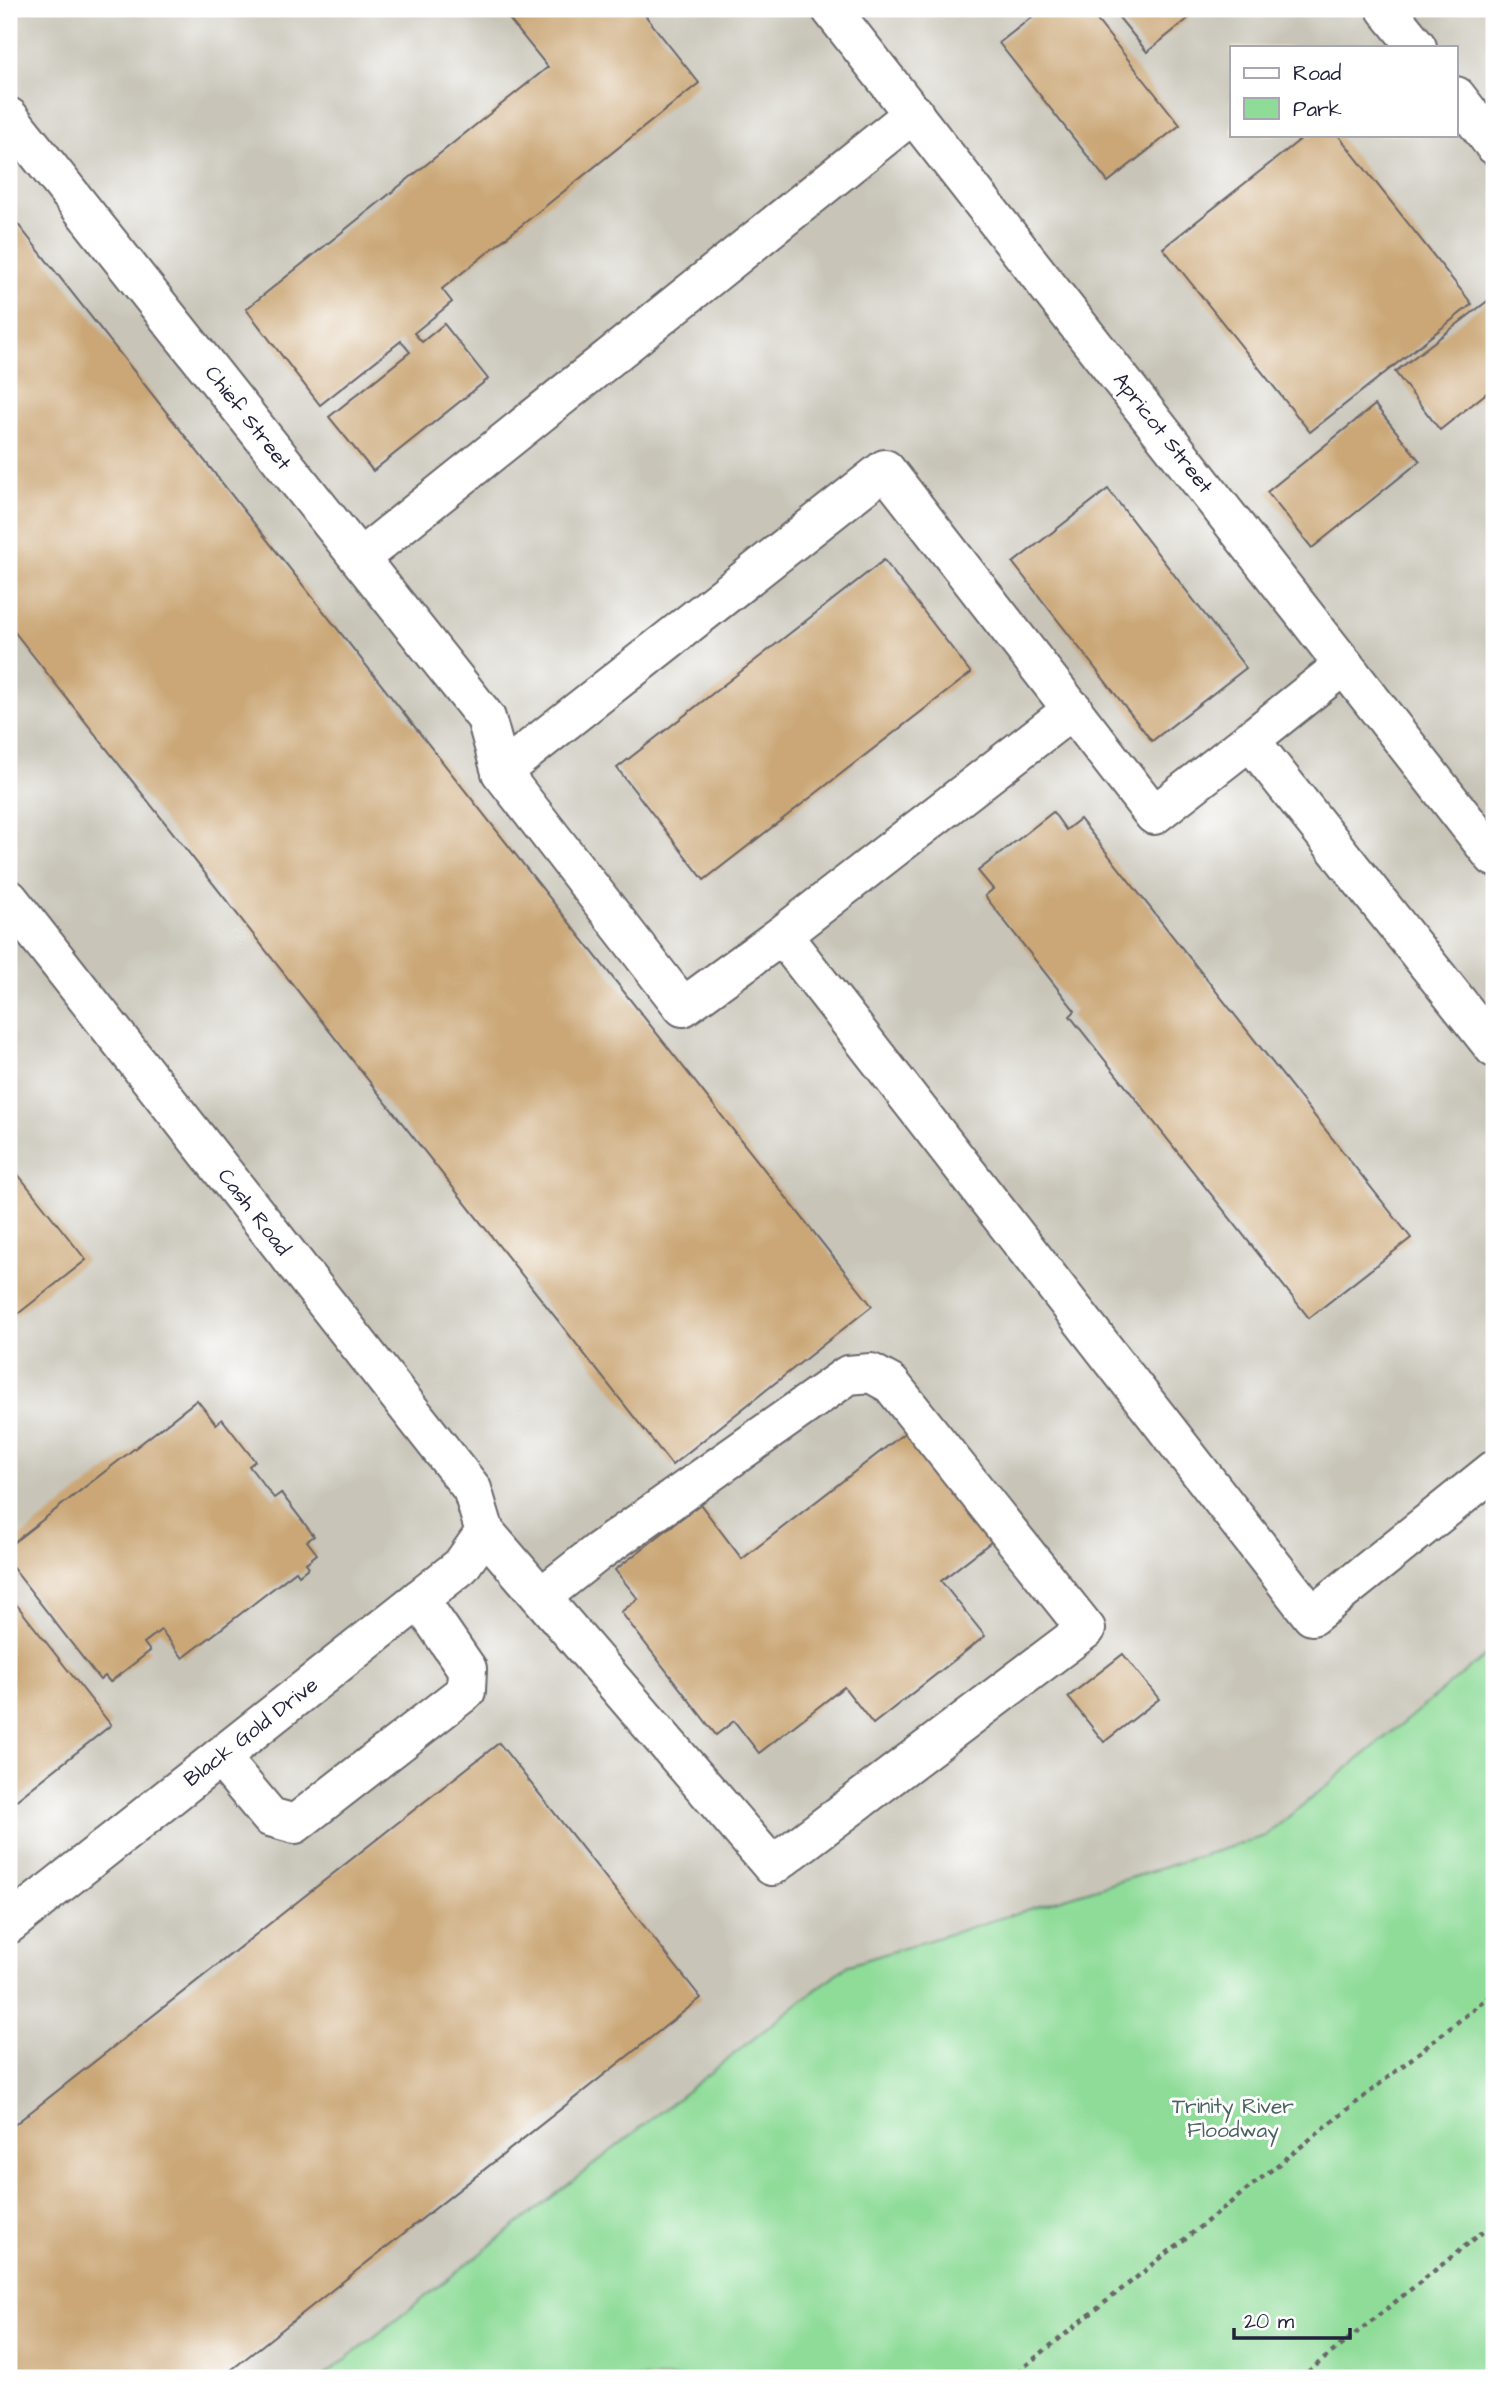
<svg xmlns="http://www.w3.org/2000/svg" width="1503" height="2387" viewBox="0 0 1503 2387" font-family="'Architects Daughter',sans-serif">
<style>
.industrial{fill:#c8c4b8;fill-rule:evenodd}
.green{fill:#8fdc99;stroke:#587f6a;stroke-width:2}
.building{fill:#cba777}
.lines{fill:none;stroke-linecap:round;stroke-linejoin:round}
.minor-casing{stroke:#6a666b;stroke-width:42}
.path{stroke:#6a666b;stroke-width:4.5;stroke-dasharray:5 5;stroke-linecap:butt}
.minor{stroke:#fff;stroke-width:38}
.labels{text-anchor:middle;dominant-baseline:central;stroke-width:6;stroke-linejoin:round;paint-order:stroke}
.street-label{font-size:21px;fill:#22223b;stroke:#fff}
.park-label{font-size:21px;fill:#48635c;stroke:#fff}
</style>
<rect width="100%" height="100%" fill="#fff"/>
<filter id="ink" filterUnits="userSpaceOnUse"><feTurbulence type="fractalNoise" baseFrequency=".0143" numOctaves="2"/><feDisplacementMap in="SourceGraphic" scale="14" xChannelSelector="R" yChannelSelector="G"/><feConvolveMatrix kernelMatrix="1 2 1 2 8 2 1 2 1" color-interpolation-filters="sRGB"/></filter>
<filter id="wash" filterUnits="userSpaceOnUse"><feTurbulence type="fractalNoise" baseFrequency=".00686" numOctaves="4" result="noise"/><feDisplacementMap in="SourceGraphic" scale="28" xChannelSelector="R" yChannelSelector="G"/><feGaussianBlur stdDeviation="1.57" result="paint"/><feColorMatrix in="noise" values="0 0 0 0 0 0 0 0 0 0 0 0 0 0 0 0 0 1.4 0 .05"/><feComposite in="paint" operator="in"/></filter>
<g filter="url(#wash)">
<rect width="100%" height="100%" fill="#f0e3c5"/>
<path class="industrial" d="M9,9H1494V1648L1265,1836L846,1966L322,2378H9ZM1232,47H1456V135H1232Z"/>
<path class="green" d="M1494,1648V2378H322L846,1966L1265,1836Z"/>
<g id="blocks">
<g class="building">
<path d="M501,9H640L699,83L442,289L452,302L414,333L422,342L444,324L488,379L373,471L329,417L410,352L401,341L320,405L246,309L548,67Z"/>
<path d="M1042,9H1088L1180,125L1108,182L999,43Z"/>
<path d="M1112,9H1182L1189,18L1147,52Z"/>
<path d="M1306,135H1338L1472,304L1310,432L1163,248Z"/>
<path d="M9,213L872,1306L672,1465L9,625Z"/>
<path d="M1494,296V387L1440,430L1395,372Z"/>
<path d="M1375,405L1420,461L1312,548L1267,492Z"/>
<path d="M1108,489L1246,668L1152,741L1013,563Z"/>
<path d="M884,560L971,673L704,880L617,768Z"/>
<path d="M1053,812L1066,830L1080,819L1411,1238L1309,1318L1070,1016L1075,1011L985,896L993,889L978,871Z"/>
<path d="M9,1163L86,1260L9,1321Z"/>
<path d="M197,1400L216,1424L222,1419L255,1461L249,1466L274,1498L281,1493L314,1536L307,1541L317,1554L306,1563L309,1567L299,1575L296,1571L183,1658L161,1630L144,1643L150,1651L110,1682L105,1676L100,1680L9,1563V1546Z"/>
<path d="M911,1428L996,1538L941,1581L985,1636L873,1724L844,1687L759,1753L734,1721L716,1735L621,1612L638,1599L615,1570L700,1504L742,1559Z"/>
<path d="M9,1595L111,1725L9,1806Z"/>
<path d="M1123,1654L1159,1699L1104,1742L1068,1697Z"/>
<path d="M499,1743L701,1998L221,2378H9V2129Z"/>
</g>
</g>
</g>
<g filter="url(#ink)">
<use href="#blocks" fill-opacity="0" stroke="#6a666b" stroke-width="2"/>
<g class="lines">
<g class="minor-casing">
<g id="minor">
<path d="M831,9L1494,857"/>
<path d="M1386,9L1417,47"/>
<path d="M1456,96L1494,145"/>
<path d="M9,117L486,718L501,772L683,1007L782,935L1312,1616L1494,1470"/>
<path d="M360,558L914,113"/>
<path d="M1250,740L1344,665"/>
<path d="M501,772L885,469L1154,815L1250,740L1494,1048"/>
<path d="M9,899L472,1489L485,1532L772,1866L1086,1629L891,1384L871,1373L848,1375L598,1552L541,1597"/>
<path d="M782,935L1073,709"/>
<path d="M220,1757L270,1817L295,1824L466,1691L467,1669L419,1599"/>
<path d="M9,1924L461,1566L485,1532"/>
</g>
</g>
<g class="path">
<path d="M1010,2378L1494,1993"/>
<path d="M1300,2378L1494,2223"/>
</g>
<use href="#minor" class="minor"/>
</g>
</g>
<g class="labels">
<g class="street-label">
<text transform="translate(248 418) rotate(52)">Chief Street</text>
<text transform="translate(1163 433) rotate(52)">Apricot Street</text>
<text transform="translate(254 1212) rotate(52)">Cash Road</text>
<text transform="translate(251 1732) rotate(-38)">Black Gold Drive</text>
</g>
<g class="park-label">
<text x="1233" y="2106">Trinity River<tspan x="1233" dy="24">Floodway</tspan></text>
</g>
</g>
<rect width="1503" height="2387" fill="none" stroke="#fff" stroke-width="35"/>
<rect x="1230" y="46" width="228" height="91" fill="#ffffff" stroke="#a7a7b1" stroke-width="2"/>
<rect x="1244" y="68" width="35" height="10" fill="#ffffff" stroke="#a7a7b1" stroke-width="2"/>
<text x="1293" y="80" font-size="21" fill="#22223b">Road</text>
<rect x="1244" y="98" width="35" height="21" fill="#8fdc99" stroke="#a7a7b1" stroke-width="2"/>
<text x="1293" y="116" font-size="21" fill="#22223b">Park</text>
<path d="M1234 2328v10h116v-10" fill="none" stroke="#22223b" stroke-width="3.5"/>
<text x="1244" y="2328" font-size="21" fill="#22223b" stroke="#ffffff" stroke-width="5" paint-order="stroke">20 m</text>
</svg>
